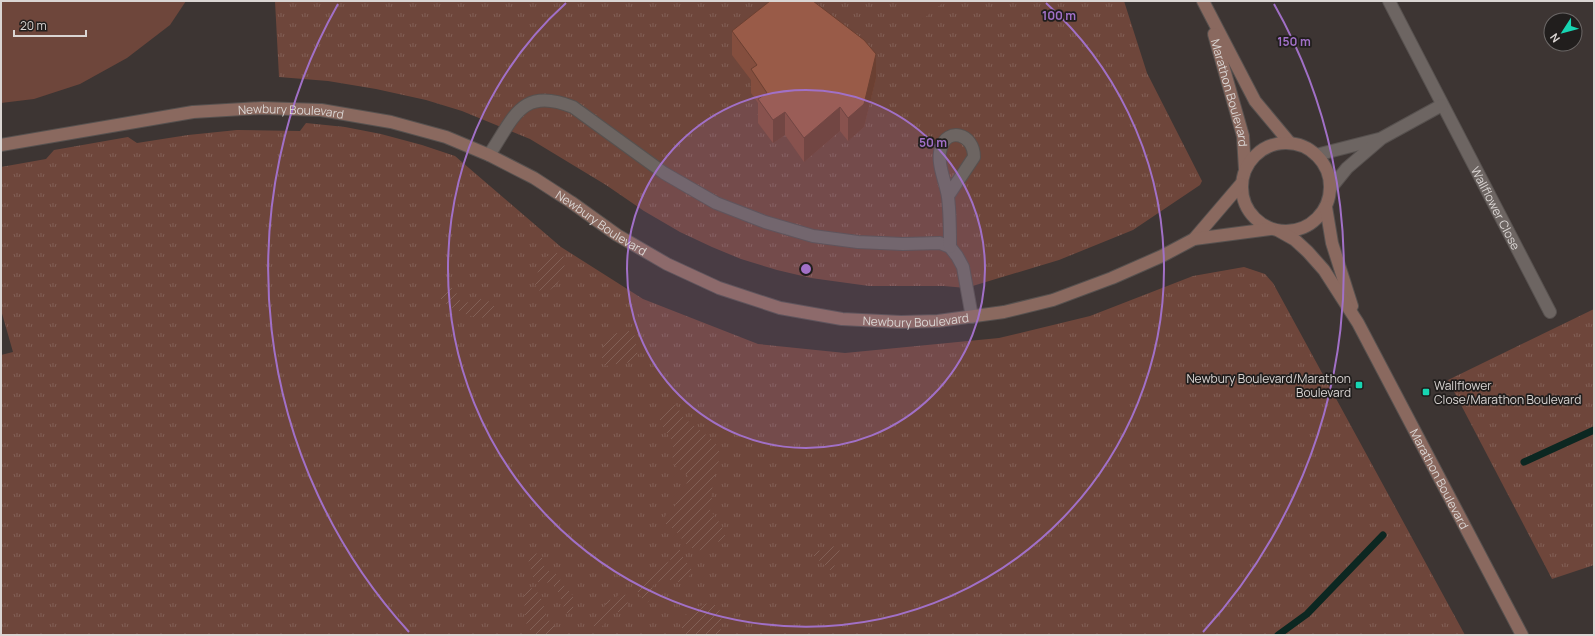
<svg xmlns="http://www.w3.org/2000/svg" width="1595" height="636" viewBox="0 0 1595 636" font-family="Manrope,sans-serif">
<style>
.park{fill:url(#park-tufts)}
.garden{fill:url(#garden-furrows)}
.pitch{fill:#6e463b}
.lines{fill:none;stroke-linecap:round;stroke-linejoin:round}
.stream{stroke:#0c2721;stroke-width:7}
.lane-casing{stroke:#57514f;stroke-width:14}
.street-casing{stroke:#57514f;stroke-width:14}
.secondary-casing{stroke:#57514f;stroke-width:14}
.lane{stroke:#6d6562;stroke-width:12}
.street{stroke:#6d6562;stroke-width:12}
.secondary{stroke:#8a695f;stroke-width:12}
.wall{fill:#844e3e}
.shaded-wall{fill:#6b4032}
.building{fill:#995b48;stroke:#6b4032}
.ring{fill:none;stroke:#a170c7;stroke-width:2}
.poi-dot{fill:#17d5b2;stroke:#211e1d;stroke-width:1.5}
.labels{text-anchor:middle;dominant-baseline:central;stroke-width:3.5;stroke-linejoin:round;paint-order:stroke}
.street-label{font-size:12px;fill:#dad5d3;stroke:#211e1d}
.poi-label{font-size:12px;fill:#dad5d3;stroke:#211e1d;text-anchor:end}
.centre{fill:#a170c7;stroke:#211e1d;stroke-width:2}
.ring-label{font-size:12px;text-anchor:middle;font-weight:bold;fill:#a170c7;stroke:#211e1d;stroke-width:3.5;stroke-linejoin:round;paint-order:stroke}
</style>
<defs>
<pattern id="park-tufts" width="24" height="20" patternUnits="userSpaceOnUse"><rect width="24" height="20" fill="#6e463b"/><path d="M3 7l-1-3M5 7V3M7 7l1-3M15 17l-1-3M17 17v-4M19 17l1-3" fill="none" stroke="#826056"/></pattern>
<pattern id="garden-furrows" width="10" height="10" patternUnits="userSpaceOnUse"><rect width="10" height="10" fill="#6e463b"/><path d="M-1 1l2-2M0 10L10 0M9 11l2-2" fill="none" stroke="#826056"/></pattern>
</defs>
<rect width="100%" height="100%" fill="#3d3533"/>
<g class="park">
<path d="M275,1H1124L1147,73L1202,181L1200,185L1133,230L1059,260L966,288L944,286H869L811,278L777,270L741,259L712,247L680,232L644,211L606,185L530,139L462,111L426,100L376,89L328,81L279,77Z"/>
<path d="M306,123L345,127L381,134L422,145L455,156L561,247L643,299L758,344L845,353L999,338L1090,316L1193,276L1244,267L1265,274L1273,283L1465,635H1V355L13,352L1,310V167L46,159L54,150L128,137L137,143L188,135L237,130L300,131Z"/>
<path d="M1594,309V565L1552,579L1448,380Z"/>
</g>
<g class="garden">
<path d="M555,252L563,255C569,270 557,290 542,293L538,289L534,283C538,272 543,254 555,252Z"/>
<path d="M450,287L455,290L460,301L465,303L480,299L491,302L495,307C492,312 486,318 480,318C474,319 446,306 442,301C439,297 441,293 443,289Z"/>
<path d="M629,331L634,333C642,370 636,359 606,366C599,358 601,343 610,337C616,332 622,332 629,331Z"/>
<path d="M671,402L676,405L684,418L714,441L719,450V460L711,493L712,501L710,510C716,518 727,530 725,540L713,543L708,548L696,551L684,542L674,528H669L666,524L665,516L673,509L689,479C687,471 678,470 674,464C671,458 674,451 673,445C671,431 645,417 671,402Z"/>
<path d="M838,545L840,549L833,570H830L813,555L815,552Z"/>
<path d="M676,550H681L683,554V559C689,564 695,570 688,578C686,580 683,582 680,582C675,582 669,579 664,578L653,585L649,601L646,603L644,602L638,592L639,585L645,580L652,570L670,561L672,552Z"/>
<path d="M538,553L541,554C543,559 543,565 546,569C549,572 554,572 557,575C559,577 561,581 562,583C574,597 574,593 573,611L568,614L565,612C564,604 559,597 557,588C554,586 549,583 546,582C542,581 539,583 536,581C532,578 533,574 531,570C528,559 526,557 538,553Z"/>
<path d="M530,588C541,590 544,606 546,615C547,619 551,622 554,625V629L545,635H535C525,625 525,621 525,608C524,599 520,594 530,588Z"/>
<path d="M622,592L627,596L628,608C623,612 620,613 614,611C606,617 607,628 595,628L591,622L593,618L601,615L606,603L609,600C616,600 616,596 622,592Z"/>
<path d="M709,603C724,606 722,620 720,633L718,635H687L680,625C683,613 697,606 709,603Z"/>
</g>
<g class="pitch">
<path d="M1,1H186L170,25L127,58L80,84L34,99L1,103Z"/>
<path d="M909,1H945L923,19Z"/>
</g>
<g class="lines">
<g class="stream">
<path d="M1524,462L1594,430"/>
<path d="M1278,635L1307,614L1383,535"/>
</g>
<g class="lane-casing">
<g id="lane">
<path d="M489,155C514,118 521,86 573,107L664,173L716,203L765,222L813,236L858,242L903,244L940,243L950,247L957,256L963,267L972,317"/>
<path d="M948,196L974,157C974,133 947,127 941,148C936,163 946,182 948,197C950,213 950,230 950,247"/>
</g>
</g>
<g class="street-casing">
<g id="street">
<path id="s1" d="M1389,1L1550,312"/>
<path d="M1316,155L1379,139"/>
<path d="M1330,189L1347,168L1382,138L1442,105"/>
</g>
</g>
<g class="secondary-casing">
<g id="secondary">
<path d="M1203,1L1255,101L1290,143"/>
<path id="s2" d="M1214,34L1243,136L1245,170"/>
<circle cx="1286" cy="187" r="44"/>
<path id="s3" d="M1,145L193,112L262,108L321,110L391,122L446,137L489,155L534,178L571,202L617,235L667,264L719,288L780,308L842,319L901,322L938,321L1004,312L1053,300L1112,278L1162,256L1194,239L1241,184"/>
<path d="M1326,207L1332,243L1352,306"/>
<path id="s4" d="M1279,231L1295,240L1308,252L1324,270L1358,323L1522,635"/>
<path d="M1194,239L1270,229"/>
</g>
</g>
<use href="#lane" class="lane"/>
<use href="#street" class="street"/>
<use href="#secondary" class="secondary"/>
</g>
<path class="wall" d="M732,31L876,78L864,127L848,141L840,131L804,162L785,135L773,143L758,123V103L751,93V80L732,55Z"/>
<g class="shaded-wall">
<path d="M876,54V78L864,127L848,141V118Z"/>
<path d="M840,107V131L804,162V138Z"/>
<path d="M785,112V135L773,143V120Z"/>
</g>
<path class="building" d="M770,1H813L864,40L876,54L864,104L848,118L840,107L804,138L785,112L773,120L758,99L767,93L751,69L757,65L732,31Z"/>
<circle cx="806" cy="269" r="179" fill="#a170c7" fill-opacity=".12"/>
<g class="ring">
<circle cx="806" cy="269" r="179"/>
<path d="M1046 3A358 358 0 1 1 566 3"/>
<path d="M409 632A538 538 0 0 1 338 4M1274 4A538 538 0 0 1 1203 632"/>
</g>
<g class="poi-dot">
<rect x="1355" y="381" width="8" height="8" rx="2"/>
<rect x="1422" y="388" width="8" height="8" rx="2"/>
</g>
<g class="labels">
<g class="street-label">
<text stroke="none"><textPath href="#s2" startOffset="61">Marathon Boulevard</textPath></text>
<text stroke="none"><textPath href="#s3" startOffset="293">Newbury Boulevard</textPath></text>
<text stroke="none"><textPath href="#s1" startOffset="233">Wallflower Close</textPath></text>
<text stroke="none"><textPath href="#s3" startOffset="629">Newbury Boulevard</textPath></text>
<text stroke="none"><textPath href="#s3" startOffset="965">Newbury Boulevard</textPath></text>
<text stroke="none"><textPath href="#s4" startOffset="299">Marathon Boulevard</textPath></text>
</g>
<g class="poi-label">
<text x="1351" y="378">Newbury Boulevard/Marathon<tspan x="1351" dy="14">Boulevard</tspan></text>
<text x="1434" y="385" text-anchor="start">Wallflower<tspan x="1434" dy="14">Close/Marathon Boulevard</tspan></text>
</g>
</g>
<circle cx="806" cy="269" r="6" class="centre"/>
<g class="ring-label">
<text x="1059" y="20">100 m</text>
<text x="1294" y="46">150 m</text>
<text x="933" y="147">50 m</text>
</g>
<rect width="1595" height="636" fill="none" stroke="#dad5d3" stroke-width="4"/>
<g transform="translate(1563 32) rotate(234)"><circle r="19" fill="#211e1d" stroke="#6b6766"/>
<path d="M0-3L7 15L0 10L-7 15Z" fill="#17d5b2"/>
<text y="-6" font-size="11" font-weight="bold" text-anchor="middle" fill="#dad5d3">N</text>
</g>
<path d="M14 30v6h72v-6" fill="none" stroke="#dad5d3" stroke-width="2"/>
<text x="20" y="30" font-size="12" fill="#dad5d3" stroke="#211e1d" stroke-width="3" paint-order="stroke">20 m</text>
</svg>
